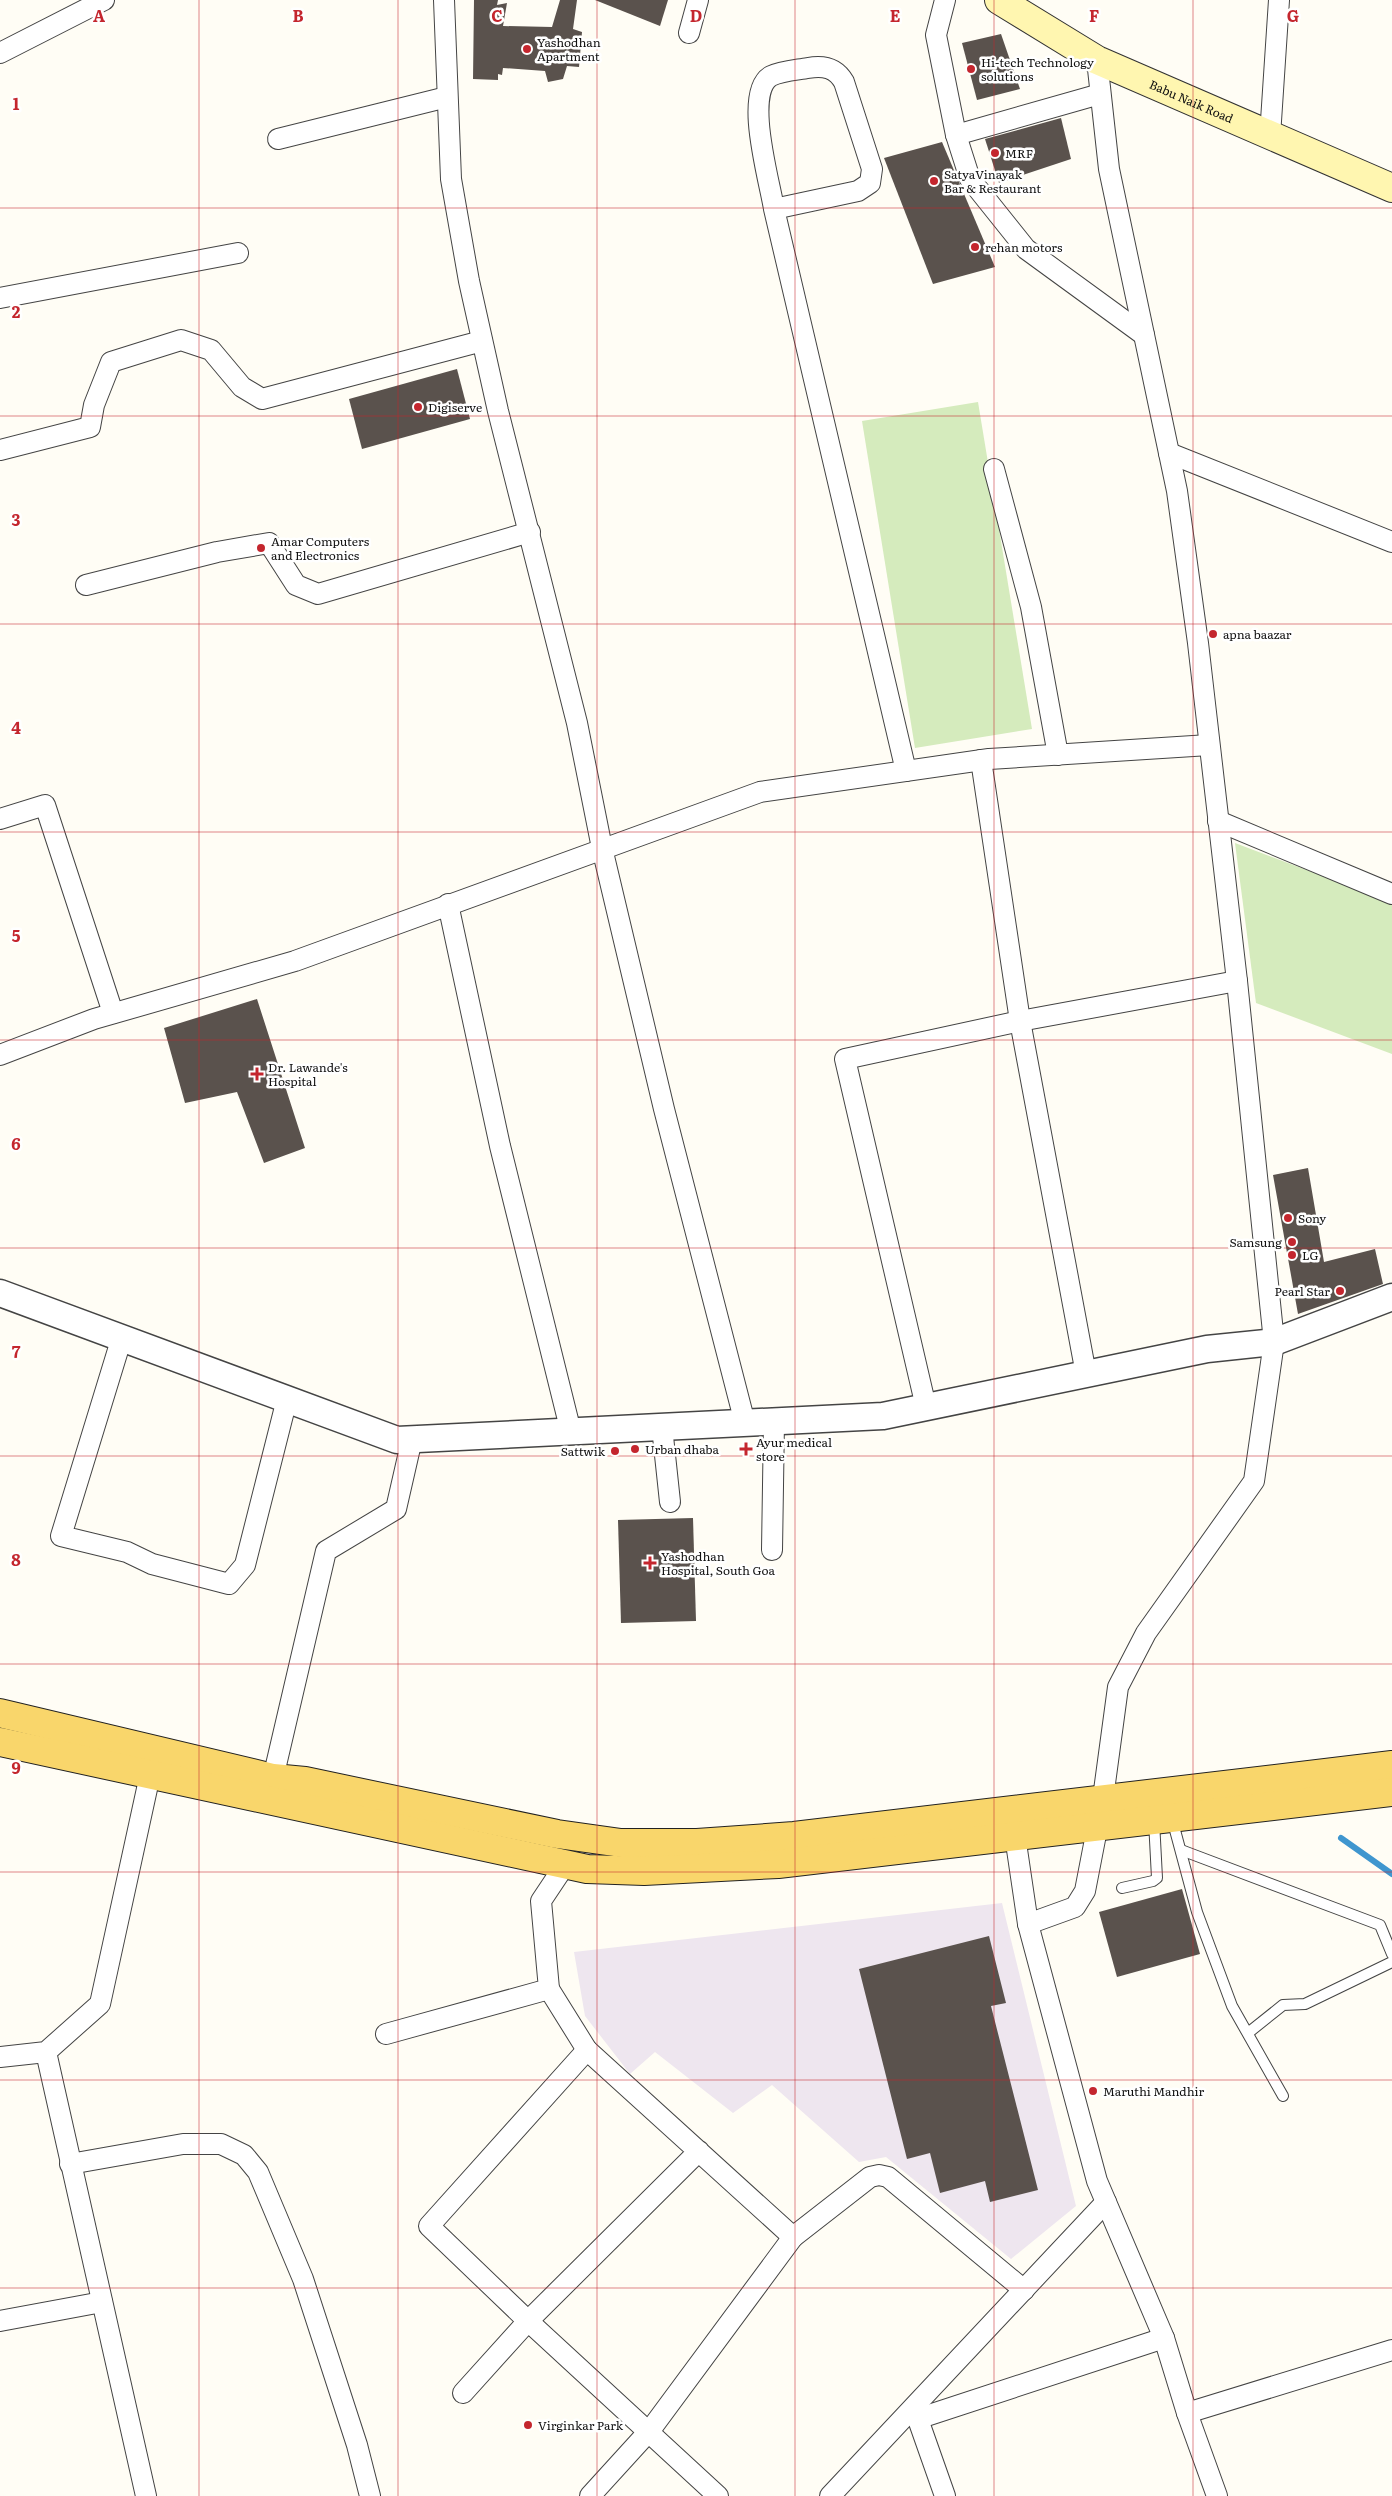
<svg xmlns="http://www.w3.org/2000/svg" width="1392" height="2496" viewBox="0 0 1392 2496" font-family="Literata,serif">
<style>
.industrial{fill:#eee6ef}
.green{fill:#d5ebbd}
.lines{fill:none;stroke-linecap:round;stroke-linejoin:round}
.stream{stroke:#3f96cf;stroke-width:6}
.building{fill:#5a524d}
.service-casing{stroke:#444;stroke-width:12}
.minor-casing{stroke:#444;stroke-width:22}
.tertiary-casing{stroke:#444;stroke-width:29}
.secondary-casing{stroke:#333;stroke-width:30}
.primary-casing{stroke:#222;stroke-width:30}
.service{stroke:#fff;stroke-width:10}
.minor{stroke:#fff;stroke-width:20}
.tertiary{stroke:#fff;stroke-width:26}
.secondary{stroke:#fff6b0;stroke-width:28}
.primary{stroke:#f9d66b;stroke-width:28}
.grid{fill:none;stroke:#c4262e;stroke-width:1;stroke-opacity:0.55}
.poi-dot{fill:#c4262e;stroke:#fff;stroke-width:2}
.labels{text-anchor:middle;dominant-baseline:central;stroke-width:5;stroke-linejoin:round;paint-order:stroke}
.poi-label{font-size:12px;fill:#111;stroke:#fff;text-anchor:start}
.street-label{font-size:12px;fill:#111;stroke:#fff}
.grid-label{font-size:16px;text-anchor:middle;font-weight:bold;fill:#c4262e;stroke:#fff;stroke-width:5;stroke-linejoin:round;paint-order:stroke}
</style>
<rect width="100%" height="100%" fill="#fffdf5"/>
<path class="industrial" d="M1002,1903L1076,2206L1011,2259L886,2157L859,2162L772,2085L733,2113L655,2052L630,2074L585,2016L574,1952Z"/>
<g class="green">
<path d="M978,402L1032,729L915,748L862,421Z"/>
<path d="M1235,843L1392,902V1054L1256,1003Z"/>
</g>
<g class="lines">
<path class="stream" d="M1341,1838L1392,1874"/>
</g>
<g class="building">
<path d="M474,0H498L497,5L507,3L503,26L552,27L560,0H577L573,29L582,32L579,67L567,66L563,79L548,82L545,71L503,68L502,75L498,74V80L473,79Z"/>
<path d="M595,0H668L660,26Z"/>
<path d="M1001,34L1020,89L977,100L962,43Z"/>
<path d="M1061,118L1071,159L999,183L985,139Z"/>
<path d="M942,142L995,267L933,284L884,158Z"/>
<path d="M457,369L470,419L362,449L349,399Z"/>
<path d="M257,999L305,1148L264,1163L237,1092L185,1103L164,1028Z"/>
<path d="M1308,1168L1324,1262L1375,1249L1383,1284L1298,1314L1273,1175Z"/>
<path d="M693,1518L696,1621L621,1623L618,1520Z"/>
<path d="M1182,1889L1200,1954L1117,1977L1099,1912Z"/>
<path d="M989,1936L1006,2003L991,2006L1038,2190L990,2202L985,2181L940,2193L930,2153L907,2159L859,1969Z"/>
</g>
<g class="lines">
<g class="service-casing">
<g id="service">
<path d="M1172,1819L1197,1912L1232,2006L1283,2096"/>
<path d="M1181,1850L1380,1925L1392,1954"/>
<path d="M1122,1888L1153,1881L1157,1878L1154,1821"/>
<path d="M1248,2033L1283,2005L1305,2004L1392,1962"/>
</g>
</g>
<g class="minor-casing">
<g id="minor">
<path d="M444,0L451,179L469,281L498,411L577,723L602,848L664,1109L745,1423"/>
<path d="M945,0L936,35L956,135L970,179L1026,249L1144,335"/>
<path d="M689,33L698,0"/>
<path d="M0,53L104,0"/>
<path d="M956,135L1100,94"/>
<path d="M1270,136L1279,0"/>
<path d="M278,139L447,97"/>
<path d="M774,209L858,191L870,183L872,169L844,82C836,68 824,65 808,68C797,70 781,71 771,76C743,92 770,182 774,209L906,771"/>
<path d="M0,298L238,253"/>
<path d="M0,450L90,427L94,405L111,362L181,340L211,350L242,387L262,399L482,341"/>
<path d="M1169,453L1392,542"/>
<path d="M994,469L1031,607L1058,755"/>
<path d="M86,585L217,552L269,543L296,585L318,594L530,532"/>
<path d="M981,760L1020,1021L1086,1374"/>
<path d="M0,819L45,805L113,1013"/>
<path d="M1218,821L1392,894"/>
<path d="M448,904L500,1146L571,1432"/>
<path d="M0,1055L94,1019L295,961L760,792L989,759L1209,745"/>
<path d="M122,1337L61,1536L127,1552L152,1564L229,1584L245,1565L287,1399"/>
<path d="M926,1407L845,1059L1020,1021L1237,981"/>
<path d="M662,1427L670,1502"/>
<path d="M772,1550L774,1421"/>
<path d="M273,1778L326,1551L396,1509L412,1439"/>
<path d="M1015,1836L1028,1924L1097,2181L1164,2338L1187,2413L1217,2496"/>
<path d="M1028,1924L1075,1907L1085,1891L1103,1798L1118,1687L1146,1633L1254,1481L1274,1342L1237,981L1198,643L1177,491L1109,169L1097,60"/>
<path d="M549,1989L587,2050"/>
<path d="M386,2034L549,1989L541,1901L565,1865"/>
<path d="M46,2052L146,2496"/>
<path d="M0,2057L46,2052L100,2004L150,1775"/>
<path d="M699,2151L528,2321L429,2226L587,2050L793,2237L870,2177L879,2175L888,2177L1024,2290"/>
<path d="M70,2164L183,2144H221L244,2155L258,2172L303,2279L357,2445L370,2496"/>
<path d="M0,2321L102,2302"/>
<path d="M463,2393L528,2321L718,2496"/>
<path d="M914,2408L945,2496"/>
<path d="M1187,2413L1392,2350"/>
<path d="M917,2419L1164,2338"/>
<path d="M590,2496L651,2429L793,2237"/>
<path d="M830,2496L1106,2202"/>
</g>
</g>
<g class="tertiary-casing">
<path id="tertiary" d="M0,1293L397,1440L883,1416L1207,1349L1274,1342L1392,1297"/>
</g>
<g class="secondary-casing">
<g id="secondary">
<path id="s1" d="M999,0L1097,60L1392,188"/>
</g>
</g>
<g class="primary-casing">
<g id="primary">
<path d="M0,1713L273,1778L305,1781L557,1834L621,1843H697L794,1836L1392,1765"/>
<path d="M0,1742L587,1869L644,1871L778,1864L1392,1792"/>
</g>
</g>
<use href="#service" class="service"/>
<use href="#minor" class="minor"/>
<use href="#tertiary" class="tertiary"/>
<use href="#secondary" class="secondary"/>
<use href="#primary" class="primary"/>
</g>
<path class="grid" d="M199,0V2496M398,0V2496M597,0V2496M795,0V2496M994,0V2496M1193,0V2496M0,208H1392M0,416H1392M0,624H1392M0,832H1392M0,1040H1392M0,1248H1392M0,1456H1392M0,1664H1392M0,1872H1392M0,2080H1392M0,2288H1392"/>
<g class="poi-dot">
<circle cx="527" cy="49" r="5"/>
<circle cx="971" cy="69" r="5"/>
<circle cx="995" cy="153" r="5"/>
<circle cx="934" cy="181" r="5"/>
<circle cx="975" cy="247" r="5"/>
<circle cx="418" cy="407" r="5"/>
<circle cx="261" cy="548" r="5"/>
<circle cx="1213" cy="634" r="5"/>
<path d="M254.5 1066.5h5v5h5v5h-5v5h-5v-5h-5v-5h5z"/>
<circle cx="1288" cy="1218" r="5"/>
<circle cx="1292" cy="1242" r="5"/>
<circle cx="1292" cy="1255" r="5"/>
<circle cx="1340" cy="1291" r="5"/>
<circle cx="635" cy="1449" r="5"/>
<path d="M743.5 1441.5h5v5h5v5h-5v5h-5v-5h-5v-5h5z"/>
<circle cx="615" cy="1451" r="5"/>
<path d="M647.5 1555.5h5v5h5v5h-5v5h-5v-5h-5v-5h5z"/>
<circle cx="1093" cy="2091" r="5"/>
<circle cx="528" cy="2425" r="5"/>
</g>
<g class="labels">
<g class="poi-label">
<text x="537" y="42">Yashodhan<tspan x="537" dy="14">Apartment</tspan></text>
<text x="981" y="62">Hi-tech Technology<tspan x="981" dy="14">solutions</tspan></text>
<text x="1005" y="153">MRF</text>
<text x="944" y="174">SatyaVinayak<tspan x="944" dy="14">Bar &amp; Restaurant</tspan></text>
<text x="985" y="247">rehan motors</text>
<text x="428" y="407">Digiserve</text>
<text x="271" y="541">Amar Computers<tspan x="271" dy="14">and Electronics</tspan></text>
<text x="1223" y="634">apna baazar</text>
<text x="268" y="1067">Dr. Lawande's<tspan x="268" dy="14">Hospital</tspan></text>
<text x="1298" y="1218">Sony</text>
<text x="1282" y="1242" text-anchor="end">Samsung</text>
<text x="1302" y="1255">LG</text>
<text x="1330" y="1291" text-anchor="end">Pearl Star</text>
<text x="756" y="1442">Ayur medical<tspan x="756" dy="14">store</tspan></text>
<text x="645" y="1449">Urban dhaba</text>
<text x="605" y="1451" text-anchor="end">Sattwik</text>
<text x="661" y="1556">Yashodhan<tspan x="661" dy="14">Hospital, South Goa</tspan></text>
<text x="1103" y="2091">Maruthi Mandhir</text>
<text x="538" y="2425">Virginkar Park</text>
</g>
<g class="street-label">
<text stroke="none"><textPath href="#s1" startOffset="218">Babu Naik Road</textPath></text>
</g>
</g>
<g class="grid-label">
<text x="99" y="22">A</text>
<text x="298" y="22">B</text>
<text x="497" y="22">C</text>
<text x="696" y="22">D</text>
<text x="895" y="22">E</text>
<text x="1094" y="22">F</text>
<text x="1293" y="22">G</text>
<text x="16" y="110">1</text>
<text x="16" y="318">2</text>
<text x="16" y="526">3</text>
<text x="16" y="734">4</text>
<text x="16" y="942">5</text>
<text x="16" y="1150">6</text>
<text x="16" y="1358">7</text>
<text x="16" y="1566">8</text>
<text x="16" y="1774">9</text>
</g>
</svg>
